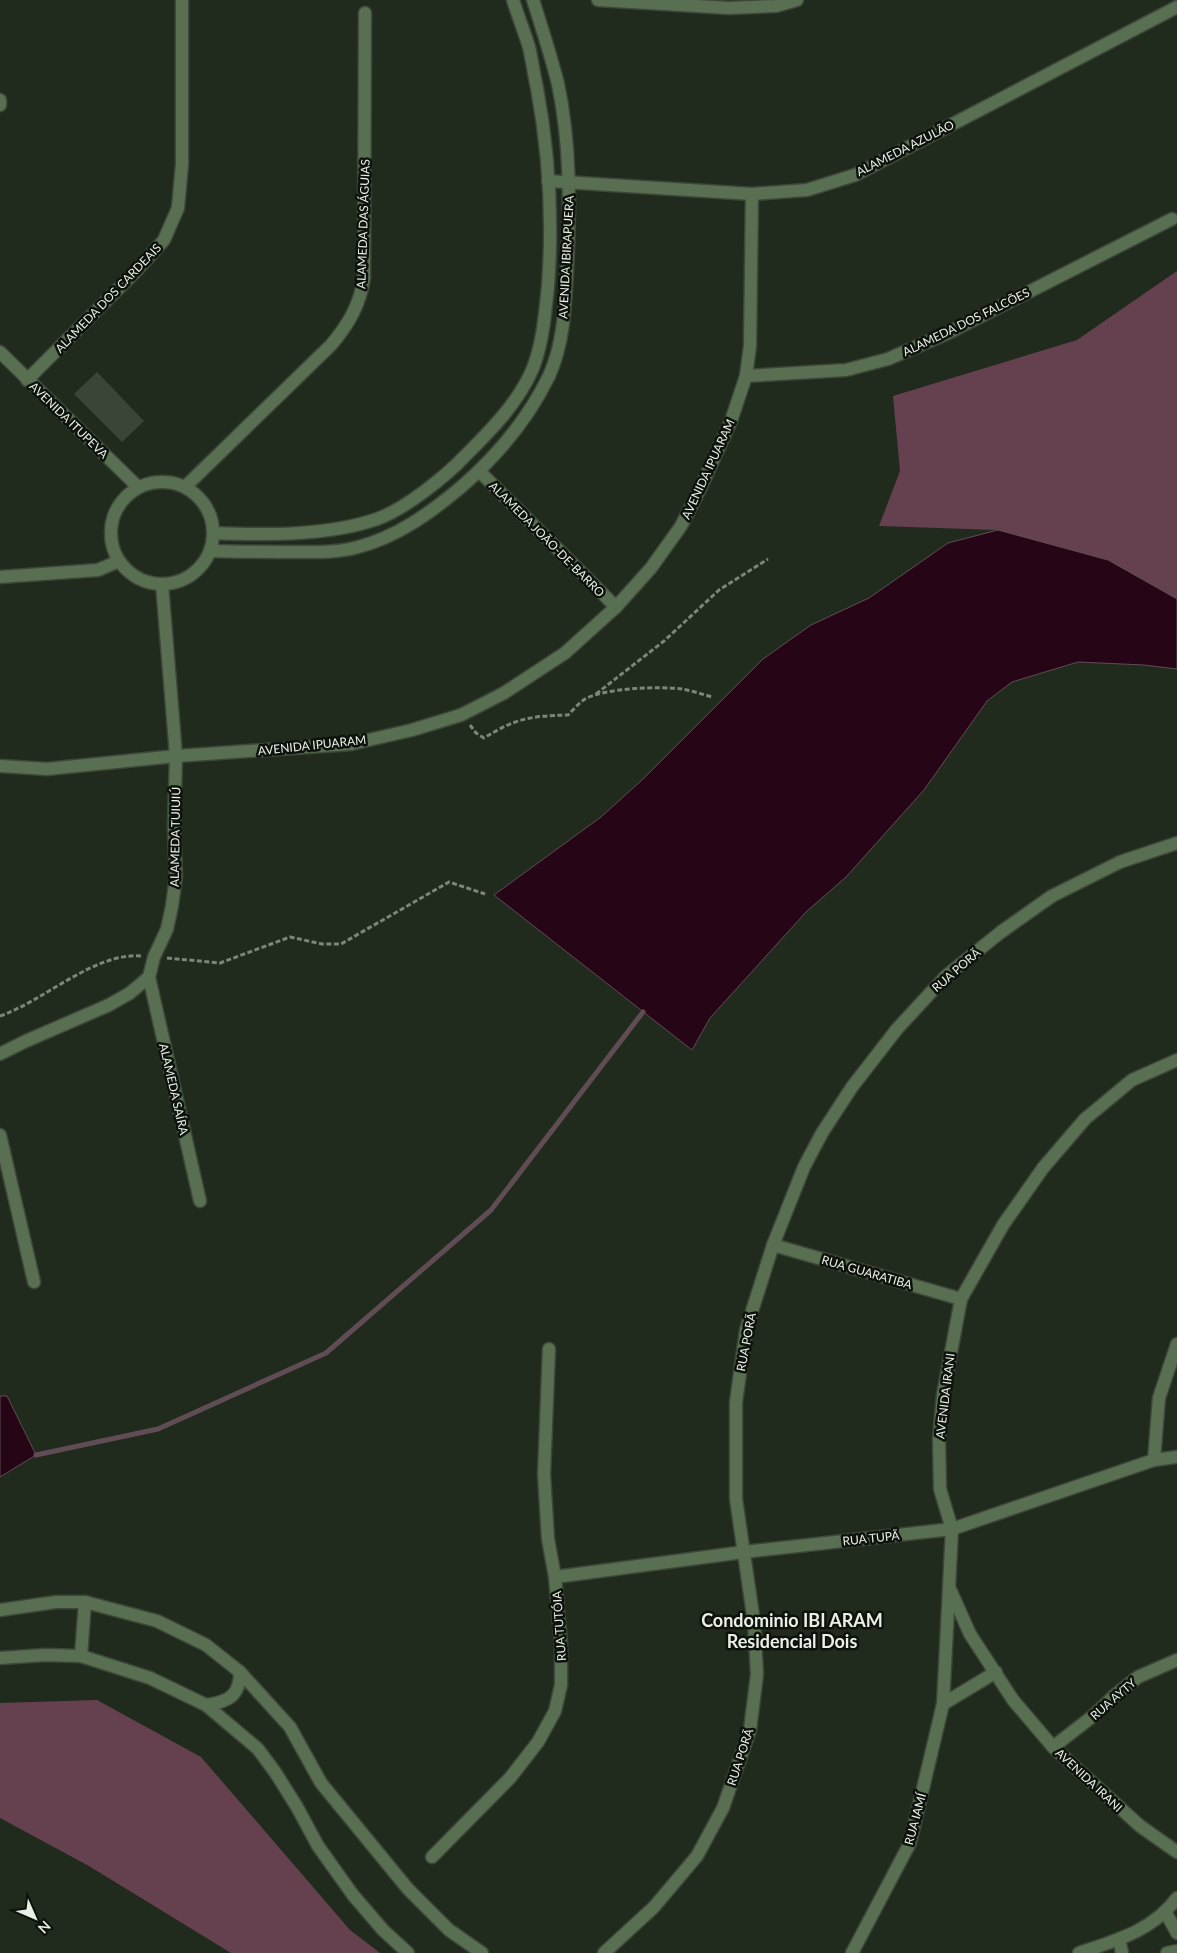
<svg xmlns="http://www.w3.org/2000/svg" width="1177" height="1953" viewBox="0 0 1177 1953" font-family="Lato,sans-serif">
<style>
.green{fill:#654150}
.water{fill:#260616;stroke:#604c55}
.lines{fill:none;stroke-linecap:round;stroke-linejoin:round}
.stream{stroke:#604c55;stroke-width:5}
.building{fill:#3a4536}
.minor-casing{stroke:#3d4739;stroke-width:15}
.path{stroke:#7c8579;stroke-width:3;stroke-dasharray:5 2.5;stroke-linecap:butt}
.minor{stroke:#596f51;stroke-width:12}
.labels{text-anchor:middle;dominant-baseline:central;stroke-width:5;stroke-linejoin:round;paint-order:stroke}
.street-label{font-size:12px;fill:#e9f0e7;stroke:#0d120c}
.district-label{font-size:18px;font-weight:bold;fill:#e9f0e7;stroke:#0d120c}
</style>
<rect width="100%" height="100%" fill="#212b1d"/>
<g class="green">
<path d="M1177,271V599L1108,560L998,530L879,526L900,471L893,396L1077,340Z"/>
<path d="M97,1700L201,1757L350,1930L380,1953H231L89,1866L0,1818V1703Z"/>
</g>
<g class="water">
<path d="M998,530L1108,560L1177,599V669L1144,665L1078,662L1012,682L987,701L924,790L846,877L806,912L710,1018L692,1050L494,895L601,817L643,779L763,659L811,625L869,598L948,543Z"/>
<path d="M0,1396H7L36,1455L0,1477Z"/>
</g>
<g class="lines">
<path class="stream" d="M36,1455L158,1429L326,1353L491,1210L643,1012"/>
</g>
<path class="building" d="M97,372L144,421L122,442L74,394Z"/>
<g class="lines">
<g class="minor-casing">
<g id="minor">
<path d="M598,0L729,8L776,6L797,0"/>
<path d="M0,100V105"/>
<path d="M548,181L752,194L807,190L855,175L1177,7"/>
<path d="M0,352L138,487"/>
<path d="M746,376L846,370L888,359L948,333L1172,219"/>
<path d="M27,380L137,270L164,240L178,208L182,164V0"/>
<path d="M479,471L616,607"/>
<circle cx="162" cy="533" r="51"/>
<path d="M186,486L331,345C348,325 360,305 364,278L365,13"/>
<path d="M214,533C265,535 328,536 377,519C405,509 445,477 466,455C491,430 519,402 533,368C543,342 545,314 548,286C553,220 549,153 537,88C534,75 532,60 529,47C524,31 518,16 513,0"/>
<path d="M211,551C238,552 266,552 294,552C316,552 337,553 358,547C397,537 430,513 460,488C496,457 528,419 549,376C564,343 565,306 567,271C570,209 571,145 558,84C551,56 542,28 533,0"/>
<path d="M0,577L98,570L119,561"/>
<path d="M0,766L47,769L176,756L351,744L412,730L461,715L504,693L565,653L616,607L651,568L681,526L701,487L731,421L746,376L750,346L752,194"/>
<path d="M149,977L200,1201"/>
<path d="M0,1054L26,1041L109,1005L130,993L149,977L154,957L167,929L172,906L176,876L174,829L176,756L162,584"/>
<path d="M1177,1060L1132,1080L1085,1119L1043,1168L1003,1225L961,1299L943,1395L939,1440L940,1489L952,1529L949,1587L970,1634L1013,1700L1053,1747L1140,1826L1177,1852"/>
<path d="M0,1135L34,1282"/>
<path d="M773,1245L961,1299"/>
<path d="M1154,1460L1159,1398L1177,1344"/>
<path d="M555,1577L744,1552L952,1529L1154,1460L1177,1457"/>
<path d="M0,1610L56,1602H85L157,1621L206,1645L240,1672L290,1727L321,1783L408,1889L449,1930L482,1953"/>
<path d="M81,1656L85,1602"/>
<path d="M0,1658L45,1655L81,1656L150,1678L206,1705L258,1749L275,1772L297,1807L318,1846L353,1895L383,1930L408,1953"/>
<path d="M943,1704L996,1672"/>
<path d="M206,1705C228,1702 240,1696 240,1672"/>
<path d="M1053,1747L1093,1716L1114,1696L1138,1677L1177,1660"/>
<path d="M432,1857L510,1778L538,1742L555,1711L561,1685V1644L555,1577L548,1539L544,1474L549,1349"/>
<path d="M1166,1913L1177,1933"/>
<path d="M1119,1939L1122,1953"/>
<path d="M604,1953L654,1907L697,1856L723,1808L750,1730L757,1674L754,1622L736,1499V1402L746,1330L773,1245L804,1167L822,1133L852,1087L897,1029L946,976L1001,932L1052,896L1120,862L1177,843"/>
<path d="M852,1953L910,1843L943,1704L949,1589"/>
<path d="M1079,1953C1117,1940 1152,1931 1177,1898"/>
<path d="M1167,1953L1177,1951"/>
</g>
</g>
<g class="path">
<path d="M596,694L664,641L719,590L768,559"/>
<path d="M470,725L476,733L484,738C516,718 531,716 568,715C573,710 579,703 585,699C604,688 659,686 682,689C692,691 702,694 712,697"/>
<path d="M167,958L220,963L290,937L322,944H341L449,882L485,894"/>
<path d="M0,1016C42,1002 95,952 141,956"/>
</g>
<use href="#minor" class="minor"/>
</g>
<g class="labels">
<g class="street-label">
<text transform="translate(905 148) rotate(-27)">ALAMEDA AZULÃO</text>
<text transform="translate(363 224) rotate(-88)">ALAMEDA DAS ÁGUIAS</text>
<text transform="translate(566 257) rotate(-87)">AVENIDA IBIRAPUERA</text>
<text transform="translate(108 298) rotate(-46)">ALAMEDA DOS CARDEAIS</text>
<text transform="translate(966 322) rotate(-26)">ALAMEDA DOS FALCÕES</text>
<text transform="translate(69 420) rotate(44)">AVENIDA ITUPEVA</text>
<text transform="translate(708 469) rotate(-65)">AVENIDA IPUARAM</text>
<text transform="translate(547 539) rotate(45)">ALAMEDA JOÃO-DE-BARRO</text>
<text transform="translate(312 745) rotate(-6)">AVENIDA IPUARAM</text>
<text transform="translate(175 837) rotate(-89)">ALAMEDA TUIUIÚ</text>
<text transform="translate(956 970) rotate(-41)">RUA PORÃ</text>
<text transform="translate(174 1089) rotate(77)">ALAMEDA SAÍRA</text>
<text transform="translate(867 1272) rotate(16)">RUA GUARATIBA</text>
<text transform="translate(746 1342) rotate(-79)">RUA PORÃ</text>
<text transform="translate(945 1396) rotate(-83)">AVENIDA IRANI</text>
<text transform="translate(871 1538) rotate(-6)">RUA TUPÃ</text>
<text transform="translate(559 1626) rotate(-94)">RUA TUTÓIA</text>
<text transform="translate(1113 1699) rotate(-41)">RUA AYTY</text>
<text transform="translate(740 1757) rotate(-72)">RUA PORÃ</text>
<text transform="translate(1089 1780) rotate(43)">AVENIDA IRANI</text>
<text transform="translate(915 1819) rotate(-75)">RUA IAMÍ</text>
</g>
<g class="district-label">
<text x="792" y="1620">Condominio IBI ARAM<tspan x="792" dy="21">Residencial Dois</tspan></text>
</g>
</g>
<g transform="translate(35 1918) rotate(135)" stroke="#0d120c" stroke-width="4" paint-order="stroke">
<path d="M0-4L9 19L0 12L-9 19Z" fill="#e9f0e7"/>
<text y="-8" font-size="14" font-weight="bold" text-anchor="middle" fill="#e9f0e7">N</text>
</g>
</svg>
